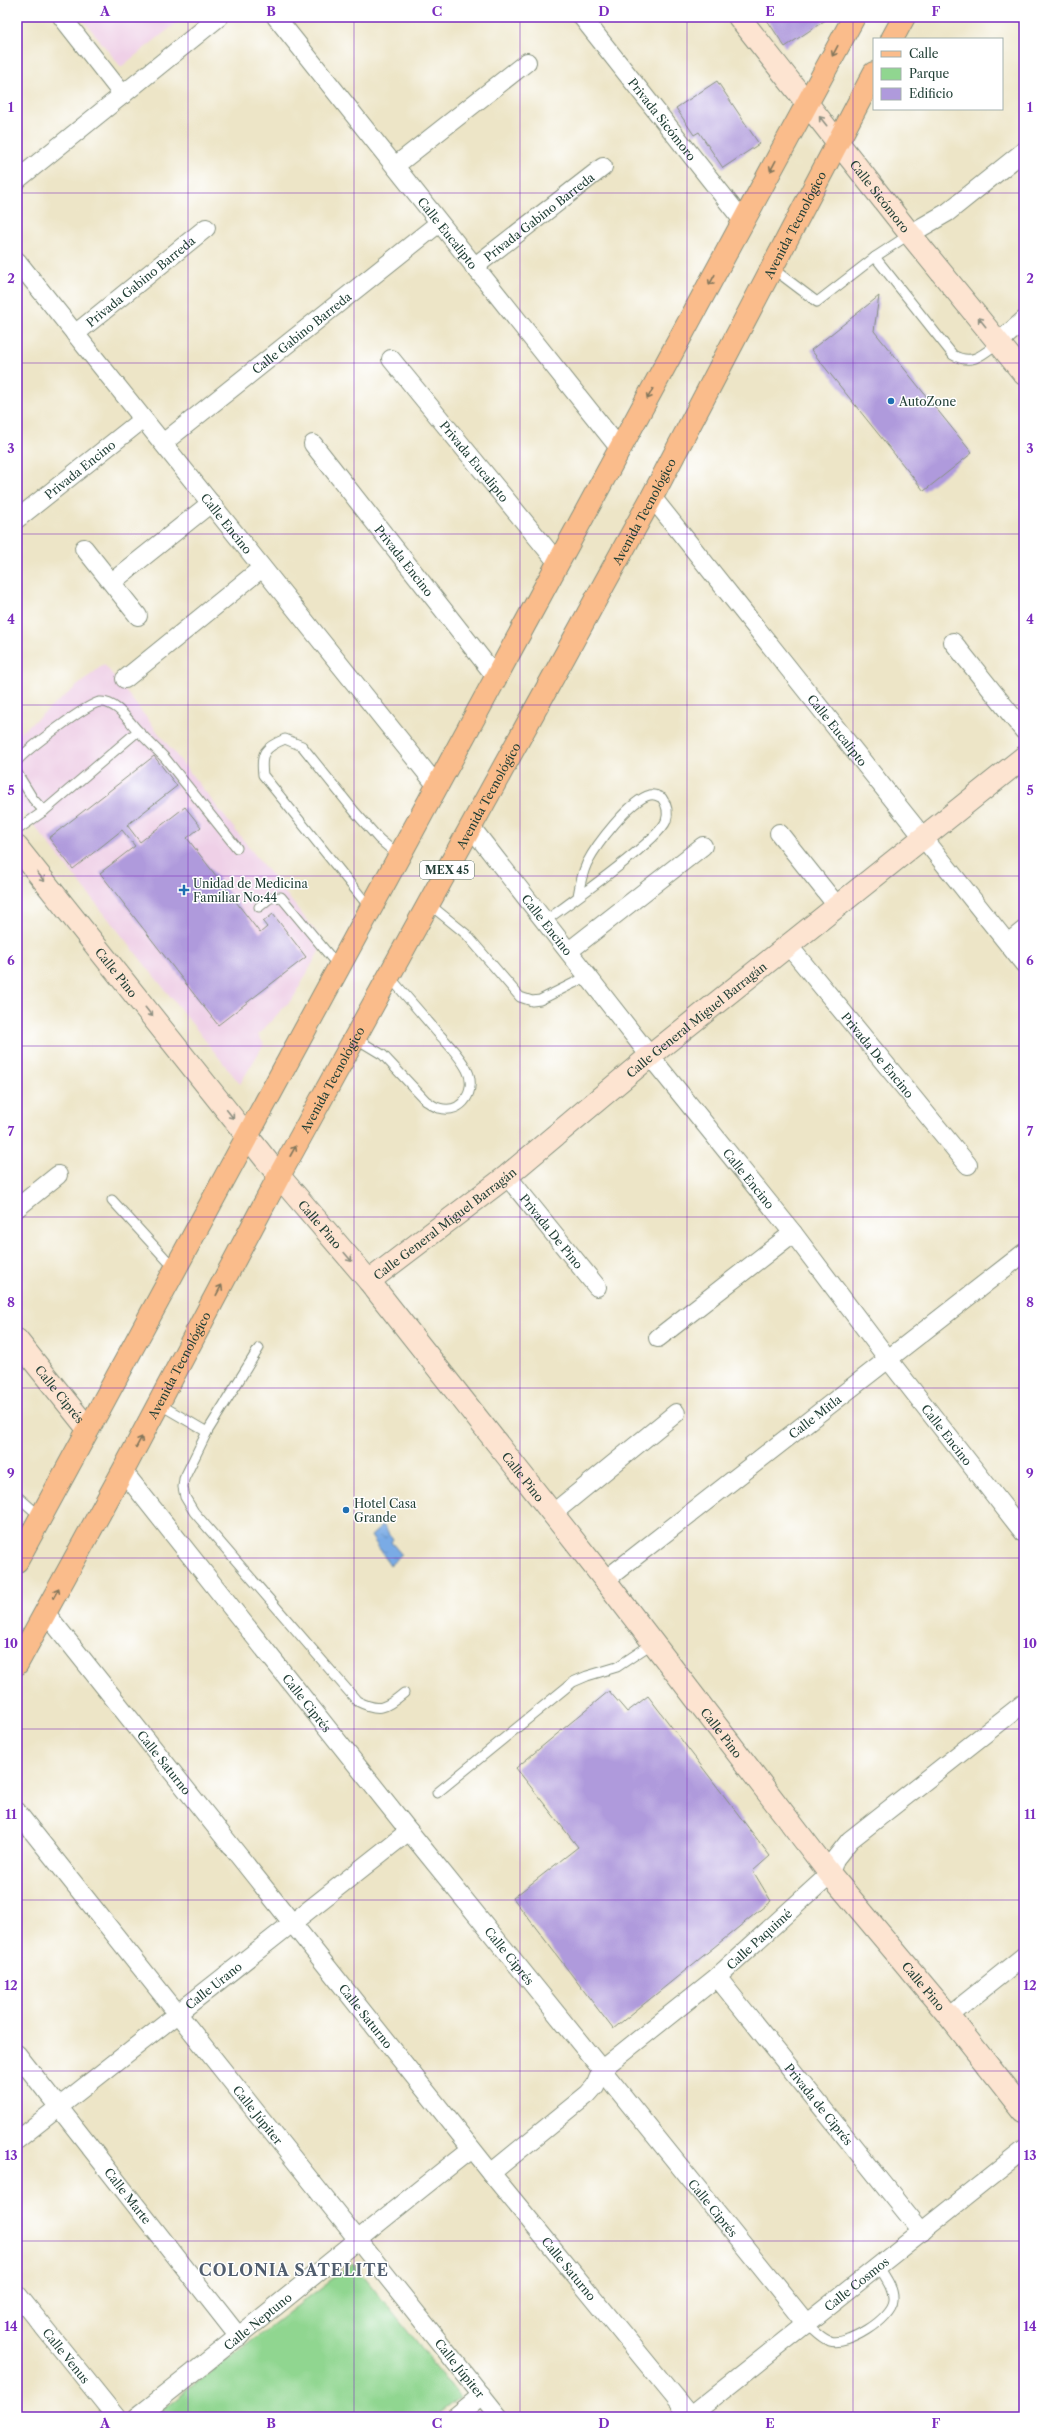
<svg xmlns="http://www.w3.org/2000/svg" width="1041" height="2434" viewBox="0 0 1041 2434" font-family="'Libre Caslon Text',serif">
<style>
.built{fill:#efd0e7}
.park{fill:#90d690;stroke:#588a62}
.water{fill:url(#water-ripples);stroke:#4c748c}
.building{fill:#af9adc}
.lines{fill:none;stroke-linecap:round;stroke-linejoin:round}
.lane-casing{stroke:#86917e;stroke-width:11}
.street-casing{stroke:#86917e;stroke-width:20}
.secondary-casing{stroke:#86917e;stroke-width:24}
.primary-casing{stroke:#86917e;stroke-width:24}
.lane{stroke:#fff;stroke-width:9}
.street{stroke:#fff;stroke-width:18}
.secondary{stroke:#fde4d1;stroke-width:22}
.primary{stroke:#fabc8b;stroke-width:22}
.oneway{stroke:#82765b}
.oneway2{stroke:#8e9082}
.grid{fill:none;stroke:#7b2cbf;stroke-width:1;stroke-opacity:0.55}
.poi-dot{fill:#1f6fb2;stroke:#fff;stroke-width:1.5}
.labels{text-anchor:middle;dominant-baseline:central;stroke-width:3;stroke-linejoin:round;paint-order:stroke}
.shield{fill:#fff;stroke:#627771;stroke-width:1}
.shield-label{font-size:11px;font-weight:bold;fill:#1f3d34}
.street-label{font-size:12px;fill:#1f3d34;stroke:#fff}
.poi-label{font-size:12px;fill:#1f3d34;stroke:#fff;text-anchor:start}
.district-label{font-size:16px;font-weight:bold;letter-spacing:1px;fill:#515e6f;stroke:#fff}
.neatline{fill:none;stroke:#7b2cbf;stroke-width:1.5}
.grid-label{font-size:13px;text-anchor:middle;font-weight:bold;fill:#7b2cbf}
</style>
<defs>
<pattern id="water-ripples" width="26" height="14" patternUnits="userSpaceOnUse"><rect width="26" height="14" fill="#7aabe5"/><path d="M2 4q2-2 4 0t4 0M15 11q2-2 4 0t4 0" fill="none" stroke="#638cba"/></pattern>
</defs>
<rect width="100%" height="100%" fill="#fff"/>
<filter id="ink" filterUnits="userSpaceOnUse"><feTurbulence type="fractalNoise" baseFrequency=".025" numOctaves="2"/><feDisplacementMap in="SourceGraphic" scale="8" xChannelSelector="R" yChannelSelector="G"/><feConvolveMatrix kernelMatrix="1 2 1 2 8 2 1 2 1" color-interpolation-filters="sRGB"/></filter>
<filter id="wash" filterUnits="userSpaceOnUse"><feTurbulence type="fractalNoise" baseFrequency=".012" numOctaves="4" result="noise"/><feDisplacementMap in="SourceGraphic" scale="16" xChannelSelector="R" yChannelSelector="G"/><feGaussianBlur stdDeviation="0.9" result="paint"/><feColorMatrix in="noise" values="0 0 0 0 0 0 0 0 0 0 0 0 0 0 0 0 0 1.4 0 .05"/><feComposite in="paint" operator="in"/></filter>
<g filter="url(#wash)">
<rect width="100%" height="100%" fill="#ede5c7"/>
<g class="built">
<path d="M81,17H184L121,67Z"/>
<path d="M104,664L324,942L294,997L258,1035L264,1044L240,1084L17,804V735Z"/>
</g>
<path class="park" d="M353,2263L460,2397L434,2417H153Z"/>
<path class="water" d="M383,1525L393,1539L391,1542L402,1555L390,1565L371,1536Z"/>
<g id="blocks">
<g class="building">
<path d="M765,17H830L785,47Z"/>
<path d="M717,81L759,144L723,168L699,132L694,135L676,108Z"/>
<path d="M879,296L874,331L972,453L924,491L811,350Z"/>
<path d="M154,756L177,786L127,825L140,842L185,807L201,827L187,838L260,933L267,927L263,922L273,914L306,957L218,1025L100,873L135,846L122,830L73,869L49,838Z"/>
<path d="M609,1691L627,1712L648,1696L770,1856L753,1871L771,1901L613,2029L513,1898L578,1847L516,1768Z"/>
</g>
</g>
</g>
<g filter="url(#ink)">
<use href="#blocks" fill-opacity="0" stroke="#86917e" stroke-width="1"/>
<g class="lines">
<g class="lane-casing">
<g id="lane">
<path d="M875,257L910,234"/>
<path d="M772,268L817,302L875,257L953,355C973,366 983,354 999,342"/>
<path d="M138,731L165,758L237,848"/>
<path d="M17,761C25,751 88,703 100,702C116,701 128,720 138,731L44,811L33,799L17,773"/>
<path d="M17,830L44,811"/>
<path d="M429,904L466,934L520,997L532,1001L540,1000L588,976"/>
<path d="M259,907L270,898L281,897L339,967"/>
<path d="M370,908L263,775C260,753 265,747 285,739L302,746L355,812L379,839L399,856"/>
<path d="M545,921C567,905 659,840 666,821C669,812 667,805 662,798C658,796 655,794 650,795C630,800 596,845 587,863C582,874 580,884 578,896"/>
<path d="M355,1038L383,1055L426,1101C430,1103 434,1107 439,1108C463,1115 477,1089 467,1070C460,1056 448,1044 437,1032C421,1013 405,995 389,976"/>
<path d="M112,1200L175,1269"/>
<path d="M159,1404L207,1432L184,1479L183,1487L185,1497L194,1512L357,1701C379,1712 385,1709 404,1693"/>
<path d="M207,1432L259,1348"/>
<path d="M17,1496L41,1517"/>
<path d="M437,1793L573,1682L587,1676L617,1667L653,1643"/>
<path d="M807,2324C814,2330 821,2338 829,2341C846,2347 892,2318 893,2300C894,2288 885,2277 879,2267"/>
</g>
</g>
<g class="street-casing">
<g id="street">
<path d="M62,17L123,95"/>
<path id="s1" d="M276,17L620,449"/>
<path id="s2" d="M582,17L743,221"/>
<path d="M395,166L527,62"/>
<path d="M17,180L219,17"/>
<path d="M910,234L948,212L1024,151"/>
<path id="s3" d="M17,261L437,786"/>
<path id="s4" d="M474,267L603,167"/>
<path id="s5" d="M75,334L206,228"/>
<path d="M999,342L1024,320"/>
<path id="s6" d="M391,359L558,563"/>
<path id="s7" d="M163,443L439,223"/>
<path id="s8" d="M313,444L496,677"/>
<path id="s9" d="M652,497L1024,964"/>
<path id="s10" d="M17,519L143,419"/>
<path d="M84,548L138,616"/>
<path d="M112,582L211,503"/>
<path d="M953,642L1024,731"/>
<path d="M125,679L262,568"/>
<path id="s11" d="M471,827L650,1056L793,1233L888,1359L1024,1533"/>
<path d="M779,833L838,907"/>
<path d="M1008,943L1024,930"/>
<path id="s12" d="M788,945L968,1165"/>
<path d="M569,951L703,846"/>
<path id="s13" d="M507,1176L597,1287"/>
<path d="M17,1208L58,1175"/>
<path d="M658,1338L793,1233"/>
<path id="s14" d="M123,1471L409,1831L807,2324"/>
<path d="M552,1514L676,1413"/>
<path id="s15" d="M605,1580L1024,1253"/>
<path id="s16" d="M45,1612L491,2173L690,2416"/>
<path id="s17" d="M17,1812L499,2417"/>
<path id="s18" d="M717,1977L922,2232"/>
<path d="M949,2016L1024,1956"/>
<path id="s19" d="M17,2054L239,2337"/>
<path id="s20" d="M17,2140L409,1831"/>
<path id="s21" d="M491,2173L588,2094L595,2086L602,2069L717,1977L830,1874L835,1859L850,1840L1024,1703"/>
<path id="s22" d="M17,2294L116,2417"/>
<path id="s23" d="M137,2417C250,2329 359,2237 471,2149"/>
<path d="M455,2417L482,2395"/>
<path id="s24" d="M689,2417L1024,2150"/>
</g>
</g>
<g class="secondary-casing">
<g id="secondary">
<path id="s25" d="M739,17L910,234L1024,374"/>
<path id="s26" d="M17,847L279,1176L369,1281L605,1580L830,1874L949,2016L1024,2111"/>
<path id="s27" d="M369,1281L507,1176L650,1056L1024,757"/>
<path id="s28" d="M17,1340L88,1429"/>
</g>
</g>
<g class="primary-casing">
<g id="primary">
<path d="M892,39L904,17"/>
<path d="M17,1561L854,17"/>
<path id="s29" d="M17,1664L123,1471L279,1176L652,497L874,73"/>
</g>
</g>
<use href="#lane" class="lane"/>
<use href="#street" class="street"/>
<use href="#secondary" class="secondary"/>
<use href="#primary" class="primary"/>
</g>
<defs><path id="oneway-shaft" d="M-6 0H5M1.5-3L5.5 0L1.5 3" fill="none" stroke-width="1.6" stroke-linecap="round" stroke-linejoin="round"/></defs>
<g class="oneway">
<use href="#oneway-shaft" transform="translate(835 51) rotate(118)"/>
<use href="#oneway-shaft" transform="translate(773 166) rotate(118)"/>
<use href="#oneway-shaft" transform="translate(712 280) rotate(118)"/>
<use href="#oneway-shaft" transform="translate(650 394) rotate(118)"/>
<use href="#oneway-shaft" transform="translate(293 1151) rotate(-61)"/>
<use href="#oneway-shaft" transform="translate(219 1290) rotate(-62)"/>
<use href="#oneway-shaft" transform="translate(139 1442) rotate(-62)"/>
<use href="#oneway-shaft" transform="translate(56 1593) rotate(-61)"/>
</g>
<g class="oneway2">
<use href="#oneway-shaft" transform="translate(823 121) rotate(-129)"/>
<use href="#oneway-shaft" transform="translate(982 322) rotate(-129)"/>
<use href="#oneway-shaft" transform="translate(41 877) rotate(51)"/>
<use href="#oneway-shaft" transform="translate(149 1012) rotate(51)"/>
<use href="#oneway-shaft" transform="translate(230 1114) rotate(51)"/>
<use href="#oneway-shaft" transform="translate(348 1257) rotate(50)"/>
</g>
</g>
<path class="grid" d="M188,17V2417M354,17V2417M520,17V2417M687,17V2417M853,17V2417M17,193H1024M17,363H1024M17,534H1024M17,705H1024M17,876H1024M17,1046H1024M17,1217H1024M17,1388H1024M17,1558H1024M17,1729H1024M17,1900H1024M17,2071H1024M17,2241H1024"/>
<g class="poi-dot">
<circle cx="891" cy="401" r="4"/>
<path d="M182 884h4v4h4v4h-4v4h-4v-4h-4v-4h4z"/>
<circle cx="346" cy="1510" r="4"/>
</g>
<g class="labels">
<rect class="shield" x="420" y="861" width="54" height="18" rx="3"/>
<g class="shield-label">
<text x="447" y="870">MEX 45</text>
</g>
<g class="street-label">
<text stroke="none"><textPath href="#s2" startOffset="130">Privada Sicómoro</textPath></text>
<text stroke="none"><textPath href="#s25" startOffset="228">Calle Sicómoro</textPath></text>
<text stroke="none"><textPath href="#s4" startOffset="82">Privada Gabino Barreda</textPath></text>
<text stroke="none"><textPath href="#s29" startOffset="1636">Avenida Tecnológico</textPath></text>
<text stroke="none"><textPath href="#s1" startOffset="276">Calle Eucalipto</textPath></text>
<text stroke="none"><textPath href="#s5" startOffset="84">Privada Gabino Barreda</textPath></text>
<text stroke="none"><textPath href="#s7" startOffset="177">Calle Gabino Barreda</textPath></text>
<text stroke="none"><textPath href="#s6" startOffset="132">Privada Eucalipto</textPath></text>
<text stroke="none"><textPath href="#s10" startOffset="80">Privada Encino</textPath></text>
<text stroke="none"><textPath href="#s29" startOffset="1312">Avenida Tecnológico</textPath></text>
<text stroke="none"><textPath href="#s3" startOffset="336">Calle Encino</textPath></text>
<text stroke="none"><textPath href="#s8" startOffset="148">Privada Encino</textPath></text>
<text stroke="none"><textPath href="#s9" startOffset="298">Calle Eucalipto</textPath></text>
<text stroke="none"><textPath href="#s29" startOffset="988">Avenida Tecnológico</textPath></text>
<text stroke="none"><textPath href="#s11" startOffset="124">Calle Encino</textPath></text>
<text stroke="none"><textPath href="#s26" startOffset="160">Calle Pino</textPath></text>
<text stroke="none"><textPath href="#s27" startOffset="419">Calle General Miguel Barragán</textPath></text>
<text stroke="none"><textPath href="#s12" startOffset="142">Privada De Encino</textPath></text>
<text stroke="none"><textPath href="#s29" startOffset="664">Avenida Tecnológico</textPath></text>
<text stroke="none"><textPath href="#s11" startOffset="448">Calle Encino</textPath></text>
<text stroke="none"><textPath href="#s27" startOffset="95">Calle General Miguel Barragán</textPath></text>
<text stroke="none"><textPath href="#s26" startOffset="484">Calle Pino</textPath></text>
<text stroke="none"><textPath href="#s13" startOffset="71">Privada De Pino</textPath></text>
<text stroke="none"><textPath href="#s29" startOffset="340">Avenida Tecnológico</textPath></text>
<text stroke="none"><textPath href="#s28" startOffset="69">Calle Ciprés</textPath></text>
<text stroke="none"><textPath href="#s15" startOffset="266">Calle Mitla</textPath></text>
<text stroke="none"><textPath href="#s11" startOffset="772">Calle Encino</textPath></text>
<text stroke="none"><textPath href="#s26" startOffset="808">Calle Pino</textPath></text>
<text stroke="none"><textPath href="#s14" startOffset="296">Calle Ciprés</textPath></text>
<text stroke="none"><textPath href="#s26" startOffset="1132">Calle Pino</textPath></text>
<text stroke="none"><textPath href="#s16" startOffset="192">Calle Saturno</textPath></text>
<text stroke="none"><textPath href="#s21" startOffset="358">Calle Paquimé</textPath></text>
<text stroke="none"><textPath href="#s14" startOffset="620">Calle Ciprés</textPath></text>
<text stroke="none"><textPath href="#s26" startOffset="1456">Calle Pino</textPath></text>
<text stroke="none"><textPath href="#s20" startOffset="250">Calle Urano</textPath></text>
<text stroke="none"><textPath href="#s16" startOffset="516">Calle Saturno</textPath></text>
<text stroke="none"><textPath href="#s18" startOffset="163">Privada de Ciprés</textPath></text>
<text stroke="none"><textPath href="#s17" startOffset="387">Calle Júpiter</textPath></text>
<text stroke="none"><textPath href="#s19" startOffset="180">Calle Marte</textPath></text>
<text stroke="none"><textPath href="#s14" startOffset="944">Calle Ciprés</textPath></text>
<text stroke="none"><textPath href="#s16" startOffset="840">Calle Saturno</textPath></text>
<text stroke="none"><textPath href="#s24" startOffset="214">Calle Cosmos</textPath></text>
<text stroke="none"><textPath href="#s23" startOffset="154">Calle Neptuno</textPath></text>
<text stroke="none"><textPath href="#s22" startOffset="79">Calle Venus</textPath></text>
<text stroke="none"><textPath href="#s17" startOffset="711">Calle Júpiter</textPath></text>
</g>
<g class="poi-label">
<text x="899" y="401">AutoZone</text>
<text x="193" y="883">Unidad de Medicina<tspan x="193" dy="14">Familiar No:44</tspan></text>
<text x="354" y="1503">Hotel Casa<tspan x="354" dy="14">Grande</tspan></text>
</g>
<g class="district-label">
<text x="294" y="2270">COLONIA SATELITE</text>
</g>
</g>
<rect width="1041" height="2434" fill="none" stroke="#fff" stroke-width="44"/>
<rect x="873" y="38" width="130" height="72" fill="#ffffff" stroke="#a5b1ae"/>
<rect x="881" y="51" width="20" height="6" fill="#fabc8b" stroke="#a5b1ae"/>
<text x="909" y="58" font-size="12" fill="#1f3d34">Calle</text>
<rect x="881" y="68" width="20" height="12" fill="#90d690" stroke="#a5b1ae"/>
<text x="909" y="78" font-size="12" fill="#1f3d34">Parque</text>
<rect x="881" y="88" width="20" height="12" fill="#af9adc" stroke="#a5b1ae"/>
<text x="909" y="98" font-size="12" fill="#1f3d34">Edificio</text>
<rect x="22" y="22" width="997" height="2390" class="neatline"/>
<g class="grid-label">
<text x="105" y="16">A</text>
<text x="271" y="16">B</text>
<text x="437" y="16">C</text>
<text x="604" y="16">D</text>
<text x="770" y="16">E</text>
<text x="936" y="16">F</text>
<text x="11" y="112">1</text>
<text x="1030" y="112">1</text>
<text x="11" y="283">2</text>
<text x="1030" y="283">2</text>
<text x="11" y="453">3</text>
<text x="1030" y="453">3</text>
<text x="11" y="624">4</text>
<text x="1030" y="624">4</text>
<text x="11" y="795">5</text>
<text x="1030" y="795">5</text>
<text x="11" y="965">6</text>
<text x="1030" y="965">6</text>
<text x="11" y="1136">7</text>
<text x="1030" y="1136">7</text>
<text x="11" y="1307">8</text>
<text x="1030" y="1307">8</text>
<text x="11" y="1478">9</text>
<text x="1030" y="1478">9</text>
<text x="11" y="1648">10</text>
<text x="1030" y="1648">10</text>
<text x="11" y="1819">11</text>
<text x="1030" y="1819">11</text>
<text x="11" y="1990">12</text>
<text x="1030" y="1990">12</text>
<text x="11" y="2160">13</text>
<text x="1030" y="2160">13</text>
<text x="11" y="2331">14</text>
<text x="1030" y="2331">14</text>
<text x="105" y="2428">A</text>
<text x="271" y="2428">B</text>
<text x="437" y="2428">C</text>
<text x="604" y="2428">D</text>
<text x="770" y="2428">E</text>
<text x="936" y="2428">F</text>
</g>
</svg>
